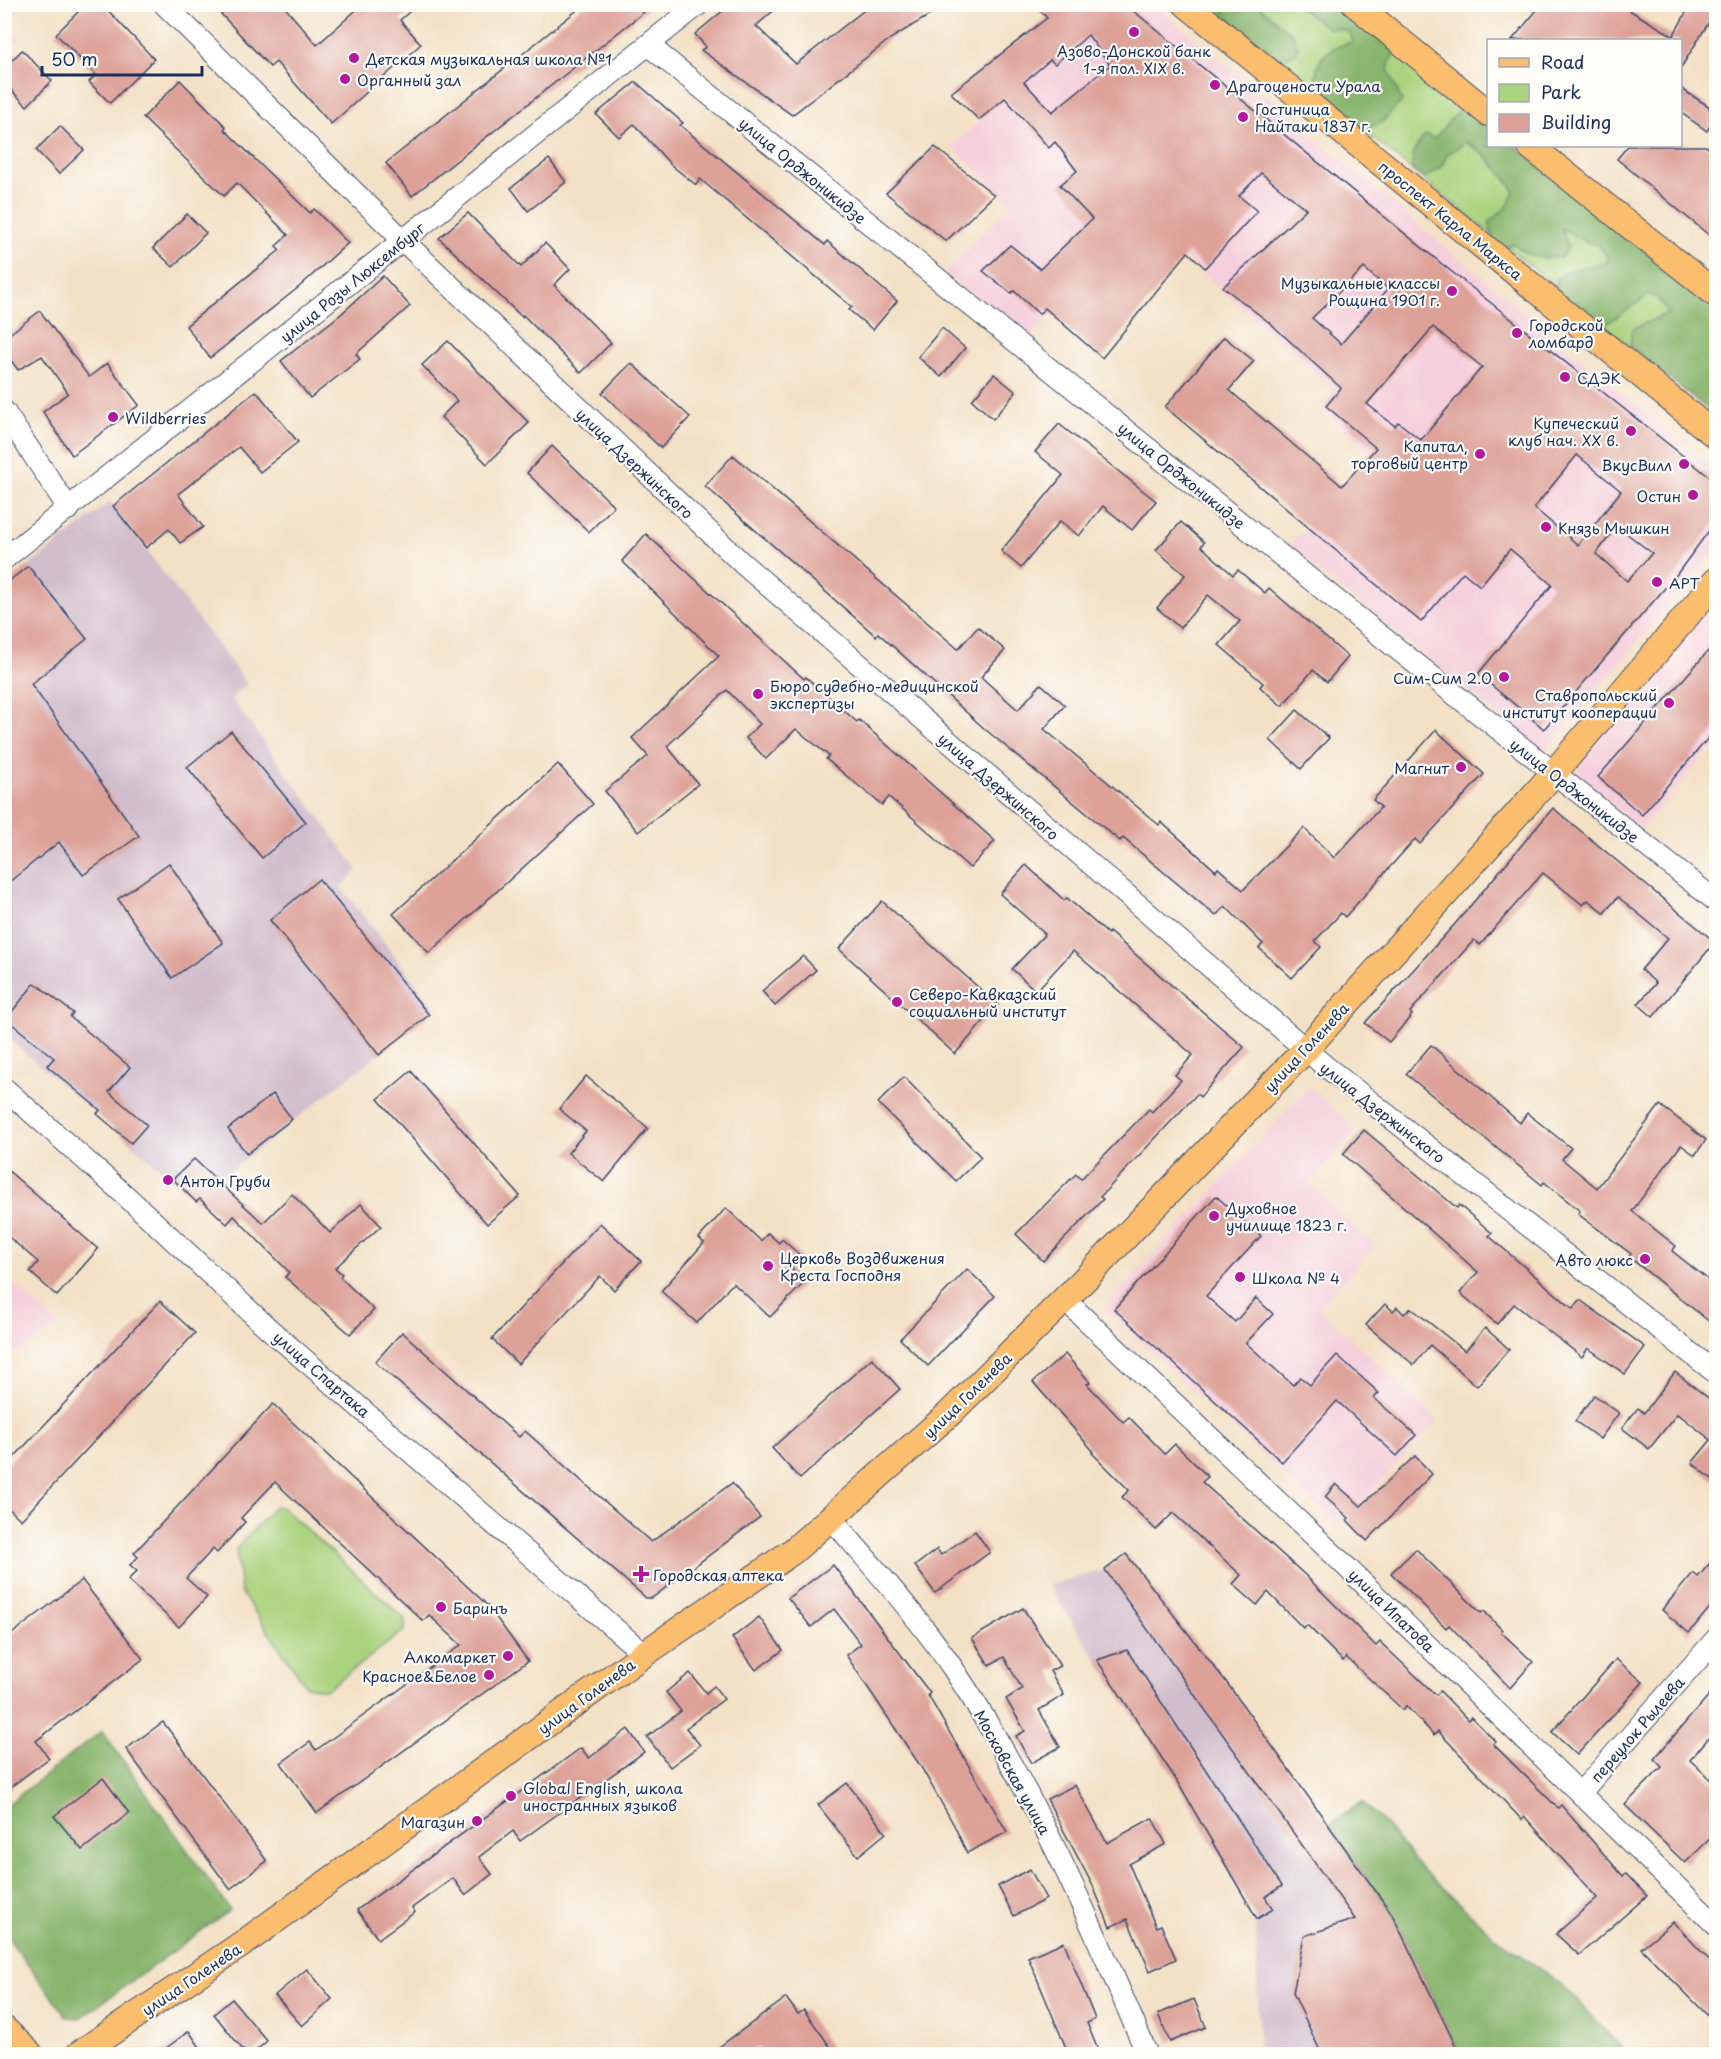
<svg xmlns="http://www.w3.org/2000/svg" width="1721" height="2059" viewBox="0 0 1721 2059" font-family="'Playpen Sans',sans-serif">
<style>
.built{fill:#f5cfdc}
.industrial{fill:#d1bdcc}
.green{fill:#abd37e;stroke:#63816e;stroke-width:1.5}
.forest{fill:#88b56d;stroke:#527266;stroke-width:1.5}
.building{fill:#dda198;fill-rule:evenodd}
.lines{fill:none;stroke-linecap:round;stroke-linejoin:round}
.minor-casing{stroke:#3b4a6e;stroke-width:23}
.major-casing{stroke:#3b4a6e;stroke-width:28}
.minor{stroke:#fff;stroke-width:21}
.major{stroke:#fbbd6e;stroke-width:26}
.poi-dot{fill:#b5179e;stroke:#fdfcf7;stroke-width:2}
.labels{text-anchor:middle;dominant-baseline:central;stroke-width:4.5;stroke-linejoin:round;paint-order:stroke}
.poi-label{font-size:15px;fill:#1b2f5e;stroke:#fdfcf7;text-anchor:start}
.street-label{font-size:15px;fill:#1b2f5e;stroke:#fdfcf7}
</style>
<rect width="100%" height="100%" fill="#fdfcf7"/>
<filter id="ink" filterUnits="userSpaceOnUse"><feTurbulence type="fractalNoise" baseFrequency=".0167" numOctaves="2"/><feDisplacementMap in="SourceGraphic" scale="12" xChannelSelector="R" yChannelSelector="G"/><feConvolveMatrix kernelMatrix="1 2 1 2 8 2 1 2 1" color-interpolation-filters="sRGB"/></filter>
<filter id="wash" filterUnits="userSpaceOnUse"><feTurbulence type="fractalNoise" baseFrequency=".008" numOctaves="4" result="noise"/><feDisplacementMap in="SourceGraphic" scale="24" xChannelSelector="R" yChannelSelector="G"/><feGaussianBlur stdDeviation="1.35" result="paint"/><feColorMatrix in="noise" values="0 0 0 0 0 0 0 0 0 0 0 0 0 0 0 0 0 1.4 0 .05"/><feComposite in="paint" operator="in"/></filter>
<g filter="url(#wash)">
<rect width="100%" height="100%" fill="#f3e1c6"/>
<g class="built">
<path d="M1087,5H1154L1716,472V549L1544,752L1286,545L1308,528L1371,453L1321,408L1334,389L1157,233L1127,231L1029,337L945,273L1011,204L951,146L1050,60L1055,64L1091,32Z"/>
<path d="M4,24L20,39L5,52H4Z"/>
<path d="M1716,592V742L1640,830L1578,774L1584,755Z"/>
<path d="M1309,1087L1357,1130L1308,1183L1375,1246L1318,1308L1438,1420L1339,1526L1104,1308Z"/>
<path d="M5,1276L59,1325L5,1360Z"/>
</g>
<g class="industrial">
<path d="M110,502L247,684L231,698L358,870L341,887L436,1009L217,1181L194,1159L173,1179L5,1036V585Z"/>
<path d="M1126,1554L1227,1683L1392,1914L1460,2054H1259L1256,1919L1175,1778L1048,1585L1105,1570Z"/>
</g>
<g class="green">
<path d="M1208,5H1341L1488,124V146H1515L1716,309V416Z"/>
<path d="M275,1506L283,1508L405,1619V1630L326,1690L306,1686L241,1592L236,1549Z"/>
</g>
<g class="forest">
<path d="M1215,5H1258L1293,35L1298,47L1295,54L1282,58L1270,54Z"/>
<path d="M1296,5H1341L1395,48L1388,69L1402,101L1382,122L1364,130L1314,90C1316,59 1322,49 1353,42L1350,33L1338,28L1329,29Z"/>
<path d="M1467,107L1488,124V146H1515L1716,309V416L1630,346L1632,329L1668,313L1657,297L1649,295L1605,325L1596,324L1558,295L1556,279C1571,267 1587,266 1606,264L1608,257L1597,244C1582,244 1576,233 1562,229L1568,248L1561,258C1541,258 1530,260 1515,244L1501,247L1494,241L1489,222L1508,206L1514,191C1501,170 1487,155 1466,142L1447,155C1443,168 1435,172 1423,178L1412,170C1412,154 1415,146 1426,135L1434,139L1457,112Z"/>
<path d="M102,1731L230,1910L81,2018L67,2017L5,1934L4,1807Z"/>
<path d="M1362,1802L1381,1820L1420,1867L1496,1938L1561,1984L1627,2054H1460L1392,1914L1329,1825Z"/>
</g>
<g id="blocks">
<g class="building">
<path d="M86,4H102L154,59L110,103L89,82L96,75L56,34Z"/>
<path d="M231,4H282L317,45L363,4H418L400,20L421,44L331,124L276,62L270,67L221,14Z"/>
<path d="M585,4H654L412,196L386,163Z"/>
<path d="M731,4H781L756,26L796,64L872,4H948L890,39L792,115L701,50L706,47L695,34Z"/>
<path d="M1034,4H1125L1442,264L1716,482V521L1677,574L1544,729L1478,674L1552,585L1536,571L1510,549L1480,586L1463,572L1421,622L1165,407L1224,337L1254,361L1229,390L1342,486L1376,448L1326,406L1341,388L1270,323L1223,287L1306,209L1261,173L1239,196L1257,211L1205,268L1188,252L1102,358L1045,308L1039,314L1014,291L1011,293L983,271L1010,245L1040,269L1092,219L1060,185L1077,171L1055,142L1049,148L1005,98L979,120L951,93L1047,18ZM1088,35L1110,65L1052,112L1024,82L1050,60L1055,64ZM1364,268L1388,289L1341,344L1312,318ZM1433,327L1482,367L1421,440L1398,422L1395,426L1367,404ZM1577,455L1621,491L1578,545L1534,508ZM1617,526L1652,553L1627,581L1596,554Z"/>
<path d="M1542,4H1619L1673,36L1691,4H1716V11L1680,69V40H1512Z"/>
<path d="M22,50L52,81L27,106L4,83V68Z"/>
<path d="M180,80L226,127L224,129L268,172L310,213L314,209L348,243L299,287L210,358L186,326L280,250L276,246L288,235L237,183L224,196L143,118Z"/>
<path d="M636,82L683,123L680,125L825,245L827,241L897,301L873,330L849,310L852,307L700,179L696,185L671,165L634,124L619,137L596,114Z"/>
<path d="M1680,88L1710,107L1709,108L1716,115L1707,131L1680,112Z"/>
<path d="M60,126L84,150L59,174L36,150Z"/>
<path d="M1628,146H1706L1716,155V241L1617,159Z"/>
<path d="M935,147L994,195L946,241L886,193Z"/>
<path d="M549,159L566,182L528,211L511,188Z"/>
<path d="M468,213L521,267L545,243L570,269L554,285L611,343L581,373L523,315L522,317L439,238Z"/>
<path d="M187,214L206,233L173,267L153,248Z"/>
<path d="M383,276L410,306L356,354L360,359L310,398L281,361L340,315Z"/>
<path d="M40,311L89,377L107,363L139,405L72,455L43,412L68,393L42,356L18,370L4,351V338Z"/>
<path d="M942,328L965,348L941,377L918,357Z"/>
<path d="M448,341L529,423L487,464L441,417L457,401L422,365Z"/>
<path d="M631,363L690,417L661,448L602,393Z"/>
<path d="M994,374L1016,392L993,419L972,400Z"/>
<path d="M256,391L298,442L260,472L239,447L178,494L203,527L180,543L169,529L146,548L113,506Z"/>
<path d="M1059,424L1156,501L1132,530L1103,506L1079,536L1060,521L1021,568L1001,551L1063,475L1035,452Z"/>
<path d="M552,446L614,506L589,532L527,473Z"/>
<path d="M733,455L958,649L978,627L1005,650L981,677L1018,710L1041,684L1065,705L1044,729L1159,825L1161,822L1216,871L1218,868L1243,890L1304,828L1334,858L1381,807L1373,800L1436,730L1484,774L1420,844L1415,839L1345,917L1341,913L1315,941L1321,947L1292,978L1259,948L1263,944L1225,906L1216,916L1123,838L1120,841L986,730L878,633L876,636L705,486Z"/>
<path d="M1181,522L1204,542L1201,546L1233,575L1238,570L1265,593L1269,588L1348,657L1327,682L1313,670L1282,706L1260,687L1263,683L1219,645L1240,621L1208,595L1180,628L1157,608L1185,575L1156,550Z"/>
<path d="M646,534L804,679L806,677L857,722L859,720L995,841L970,868L889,797L882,805L826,759L829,756L796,729L766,759L746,738L760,724L727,690L667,746L698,784L638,832L605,791L648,756L632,738L719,656L622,561Z"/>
<path d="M28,566L87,639L31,684L139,836L83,875L59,842L4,886V585Z"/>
<path d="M1716,642V729L1642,815L1598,777Z"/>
<path d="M1297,710L1329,738L1301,769L1270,740Z"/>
<path d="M231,731L306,822L262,858L187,767Z"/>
<path d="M558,764L593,804L429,953L393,914Z"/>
<path d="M1553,808L1715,942L1653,1017L1638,1004L1656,983L1641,970L1668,938L1618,897L1604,913L1588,900L1583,905L1543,873L1480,945L1474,940L1410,1012L1412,1015L1389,1042L1365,1023L1455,924Z"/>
<path d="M169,863L223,943L172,978L118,899Z"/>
<path d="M1026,865L1064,900L1067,898L1108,934L1109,932L1244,1047L1200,1097L1197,1094L1100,1197L1103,1199L1043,1261L1016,1234L1076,1174L1081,1179L1149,1109L1152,1112L1181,1080L1175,1075L1193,1055L1073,951L1036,991L1012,969L1045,934L1000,894Z"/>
<path d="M319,879L429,1015L379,1055L270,920Z"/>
<path d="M882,901L998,1005L955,1054L839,949Z"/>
<path d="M803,956L816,970L775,1006L762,991Z"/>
<path d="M35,983L73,1013L70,1017L130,1067L109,1092L147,1125L131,1143L97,1114L100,1110L47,1066L54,1058L6,1019Z"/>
<path d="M1431,1045L1520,1123L1527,1113L1571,1148L1562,1159L1597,1188L1660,1105L1706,1140L1695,1155L1681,1145L1632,1211L1676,1246L1672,1251L1716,1286V1327L1629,1257L1631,1254L1578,1214L1580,1211L1544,1182L1542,1185L1406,1074Z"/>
<path d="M411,1071L520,1196L487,1224L378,1099Z"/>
<path d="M586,1076L648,1128L604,1182L568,1153L586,1131L559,1109Z"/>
<path d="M904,1077L981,1157L956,1181L878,1103Z"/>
<path d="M273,1094L292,1119L247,1154L228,1129Z"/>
<path d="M1364,1130L1457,1208L1459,1205L1492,1233L1489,1236L1573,1309L1580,1300L1645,1347L1625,1374L1588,1348L1582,1357L1514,1304L1497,1324L1460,1293L1478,1272L1343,1154Z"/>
<path d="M194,1159L263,1223L292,1194L330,1233L361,1204L381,1226L335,1268L342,1274L340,1277L374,1310L350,1334L285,1277L289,1272L234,1216L227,1224L200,1199L196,1202L173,1179Z"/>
<path d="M4,1167L98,1249L57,1296L30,1272L38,1262L4,1233Z"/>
<path d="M1216,1196L1261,1236L1206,1296L1235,1322L1256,1298L1273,1314L1246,1343L1293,1385L1300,1377L1310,1385L1337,1355L1379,1393L1374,1398L1416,1435L1397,1456L1337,1401L1282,1462L1114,1309Z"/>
<path d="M726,1208L761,1241L768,1233L779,1243L782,1239L802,1257L791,1268L805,1282L770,1317L733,1283L697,1323L661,1291L704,1243L699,1238Z"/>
<path d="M600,1223L641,1261L614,1290L600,1276L518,1364L492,1339Z"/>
<path d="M967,1269L995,1296L928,1366L900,1339Z"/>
<path d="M160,1301L195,1333L21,1520L4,1504V1468Z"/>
<path d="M1385,1304L1393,1311L1397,1307L1404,1314L1411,1308L1465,1351L1485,1328L1509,1349L1477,1386L1430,1345L1414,1365L1366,1325Z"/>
<path d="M402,1332L519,1437L525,1431L651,1542L732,1483L760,1517L652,1598H646L375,1362Z"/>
<path d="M1065,1354L1090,1382L1087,1384L1123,1422L1129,1417L1165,1454L1175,1444L1208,1477L1202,1482L1305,1575L1376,1646L1380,1642L1436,1695L1440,1691L1468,1720L1471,1717L1496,1742L1493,1744L1558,1808L1561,1805L1623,1876L1626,1874L1647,1896L1579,1955L1556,1934L1597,1898L1525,1817L1522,1820L1438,1731L1434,1735L1406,1706L1403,1710L1346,1657L1343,1661L1307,1625L1303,1628L1268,1592L1257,1605L1233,1584L1241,1575L1173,1513L1156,1530L1122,1497L1129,1490L1092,1453L1094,1452L1033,1382Z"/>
<path d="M872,1358L900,1389L800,1479L772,1448Z"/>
<path d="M1675,1372L1716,1404V1482L1692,1463L1711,1440L1682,1417L1677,1414L1649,1449L1622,1428L1638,1408L1644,1413Z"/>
<path d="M1594,1395L1619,1413L1600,1439L1575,1421Z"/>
<path d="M273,1404L487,1605L528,1661L317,1813L281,1763L310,1742L316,1750L461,1645L429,1615L423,1621L275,1482L241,1518L245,1522L217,1553L213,1549L186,1578L207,1597L179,1627L128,1580L137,1571L130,1565L138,1557L134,1553Z"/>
<path d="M1415,1456L1432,1474L1367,1541L1347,1520L1349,1518L1325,1497L1336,1484L1361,1506Z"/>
<path d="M975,1531L990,1552L935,1593L915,1566L937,1549L941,1555Z"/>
<path d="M1416,1549L1481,1613L1484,1611L1502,1630L1501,1632L1533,1662L1510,1688L1449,1625L1446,1628L1391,1573Z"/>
<path d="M1126,1554L1227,1683L1392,1914L1460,2055H1322L1293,1993L1304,1936L1355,1919L1105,1570Z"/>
<path d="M1716,1556V1600L1689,1633L1662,1610L1693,1573L1698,1577Z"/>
<path d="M833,1565L930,1693L928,1695L1007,1832L967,1853L954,1825L921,1767L846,1655L861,1644L834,1609L811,1627L788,1598Z"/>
<path d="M82,1580L143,1659L36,1741L49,1758L4,1792V1640Z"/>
<path d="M1023,1608L1060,1666L1050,1671L1064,1695L1039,1710L1060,1747L1031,1763L1016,1736L1025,1731L1006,1699L1022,1689L1004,1657L989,1665L972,1638Z"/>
<path d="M759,1617L783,1650L756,1670L732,1638Z"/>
<path d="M1127,1650L1282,1886L1265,1897L1273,1909L1257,1919L1175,1778L1097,1660Z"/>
<path d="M1616,1659L1643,1682L1577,1755L1552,1732Z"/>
<path d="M690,1673L706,1693L714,1686L724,1699L686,1728L700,1745L670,1767L647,1737L681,1711L666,1692Z"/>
<path d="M1716,1687V1729L1690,1760L1716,1785V1833L1685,1863L1625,1805L1662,1767L1654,1759Z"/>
<path d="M163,1722L267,1861L230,1889L126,1749Z"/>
<path d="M628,1729L644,1752L520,1841L513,1831L479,1857L492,1874L465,1895L453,1878L412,1908L415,1912L378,1939L357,1910L581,1748L589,1758Z"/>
<path d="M103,1778L129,1813L82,1850L54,1816Z"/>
<path d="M847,1783L886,1833L858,1856L818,1805Z"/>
<path d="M1075,1785L1107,1843L1152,1818L1166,1844L1129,1864L1156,1927L1161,1925L1176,1959L1150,1971L1127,1919L1110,1927L1093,1886L1047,1799Z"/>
<path d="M1030,1869L1046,1899L1014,1916L998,1886Z"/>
<path d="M1673,1922L1716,1967V2024L1641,1948Z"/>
<path d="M1064,1942L1095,2019L1087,2023L1100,2055H1069L1028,1957Z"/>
<path d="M307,1969L332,1999L302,2026L275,1995Z"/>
<path d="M786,1998L798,2014L804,2010L836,2055H763L758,2047L747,2055H708Z"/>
<path d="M232,1999L267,2041L251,2055H247L214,2014Z"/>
<path d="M1194,1999L1206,2027L1170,2042L1158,2014Z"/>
<path d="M189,2031L205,2055H157Z"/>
</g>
</g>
</g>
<g filter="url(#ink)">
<use href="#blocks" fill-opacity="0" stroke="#3b4a6e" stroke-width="1.5"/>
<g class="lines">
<g class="minor-casing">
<g id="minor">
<path d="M164,4L414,251L743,564L1325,1066L1716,1373"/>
<path d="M648,45L1377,633L1716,901"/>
<path d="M4,411L69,509"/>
<path d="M4,559L699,4"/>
<path d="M4,1088L126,1196L269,1329L644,1654"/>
<path d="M1064,1299L1330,1551L1716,1925"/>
<path d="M831,1518C873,1567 918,1616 954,1670C1034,1790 1091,1922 1147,2054"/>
<path d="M1581,1792L1716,1639"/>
</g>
</g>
<g class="major-casing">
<g id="major">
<path d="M1186,4L1716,436"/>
<path d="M1355,4L1488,113"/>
<path d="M1530,146L1716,294"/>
<path d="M4,2029L30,2054"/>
<path d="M79,2054L245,1942L644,1654L793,1551L949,1414L1079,1285L1305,1050L1554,773L1716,581"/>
</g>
</g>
<use href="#minor" class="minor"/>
<use href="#major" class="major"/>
</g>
</g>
<g class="poi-dot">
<circle cx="1134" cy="32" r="6"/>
<circle cx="354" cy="58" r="6"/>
<circle cx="345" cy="79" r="6"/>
<circle cx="1215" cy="85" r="6"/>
<circle cx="1243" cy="117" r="6"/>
<circle cx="1452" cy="291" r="6"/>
<circle cx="1517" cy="333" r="6"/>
<circle cx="1565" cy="377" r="6"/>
<circle cx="113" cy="417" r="6"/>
<circle cx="1631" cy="431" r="6"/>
<circle cx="1480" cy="454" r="6"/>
<circle cx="1684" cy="464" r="6"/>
<circle cx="1693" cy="495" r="6"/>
<circle cx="1546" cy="527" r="6"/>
<circle cx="1657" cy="582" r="6"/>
<circle cx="1504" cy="677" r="6"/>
<circle cx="758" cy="694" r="6"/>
<circle cx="1669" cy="703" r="6"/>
<circle cx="1461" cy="767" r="6"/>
<circle cx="897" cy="1002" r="6"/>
<circle cx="168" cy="1180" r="6"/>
<circle cx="1214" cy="1216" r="6"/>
<circle cx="1645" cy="1259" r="6"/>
<circle cx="768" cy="1266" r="6"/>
<circle cx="1240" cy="1277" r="6"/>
<path d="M638 1565h6v6h6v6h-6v6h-6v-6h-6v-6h6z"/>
<circle cx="441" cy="1607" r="6"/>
<circle cx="508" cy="1656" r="6"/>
<circle cx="489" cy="1675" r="6"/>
<circle cx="511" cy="1796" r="6"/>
<circle cx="477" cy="1821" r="6"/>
</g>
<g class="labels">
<g class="poi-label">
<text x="1134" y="50" text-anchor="middle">Азово-Донской банк<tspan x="1134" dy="17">1-я пол. XIX в.</tspan></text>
<text x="366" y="58">Детская музыкальная школа №1</text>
<text x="357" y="79">Органный зал</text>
<text x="1227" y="85">Драгоцености Урала</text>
<text x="1255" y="108">Гостиница<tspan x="1255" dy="17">Найтаки 1837 г.</tspan></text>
<text x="1440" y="282" text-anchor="end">Музыкальные классы<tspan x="1440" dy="17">Рощина 1901 г.</tspan></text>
<text x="1529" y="324">Городской<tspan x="1529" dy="17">ломбард</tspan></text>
<text x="1577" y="377">СДЭК</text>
<text x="125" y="417">Wildberries</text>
<text x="1619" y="422" text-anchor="end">Купеческий<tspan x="1619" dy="17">клуб нач. ХХ в.</tspan></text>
<text x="1468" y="445" text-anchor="end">Капитал,<tspan x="1468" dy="17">торговый центр</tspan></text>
<text x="1672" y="464" text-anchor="end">ВкусВилл</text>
<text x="1681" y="495" text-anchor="end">Остин</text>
<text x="1558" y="527">Князь Мышкин</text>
<text x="1669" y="582">АРТ</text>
<text x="1492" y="677" text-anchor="end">Сим-Сим 2.0</text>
<text x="770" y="685">Бюро судебно-медицинской<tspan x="770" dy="17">экспертизы</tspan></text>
<text x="1657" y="694" text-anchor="end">Ставропольский<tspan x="1657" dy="17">институт кооперации</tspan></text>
<text x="1449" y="767" text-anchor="end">Магнит</text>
<text x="909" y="993">Северо-Кавказский<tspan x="909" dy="17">социальный институт</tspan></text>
<text x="180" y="1180">Антон Груби</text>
<text x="1226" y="1207">Духовное<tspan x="1226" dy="17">училище 1823 г.</tspan></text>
<text x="780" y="1257">Церковь Воздвижения<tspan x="780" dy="17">Креста Господня</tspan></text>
<text x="1633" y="1259" text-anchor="end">Авто люкс</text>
<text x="1252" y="1277">Школа № 4</text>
<text x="653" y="1574">Городская аптека</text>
<text x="453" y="1607">Баринъ</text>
<text x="496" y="1656" text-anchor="end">Алкомаркет</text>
<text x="477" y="1675" text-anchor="end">Красное&amp;Белое</text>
<text x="523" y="1787">Global English, школа<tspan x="523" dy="17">иностранных языков</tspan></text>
<text x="465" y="1821" text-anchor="end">Магазин</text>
</g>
<g class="street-label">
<text transform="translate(803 170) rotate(39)">улица Орджоникидзе</text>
<text transform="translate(1451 220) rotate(39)">проспект Карла Маркса</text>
<text transform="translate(352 282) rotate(-39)">улица Розы Люксембург</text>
<text transform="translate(635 463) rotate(43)">улица Дзержинского</text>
<text transform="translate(1182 475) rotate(39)">улица Орджоникидзе</text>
<text transform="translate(999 786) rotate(41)">улица Дзержинского</text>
<text transform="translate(1575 790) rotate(38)">улица Орджоникидзе</text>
<text transform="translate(1306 1047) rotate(-47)">улица Голенева</text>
<text transform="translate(1383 1112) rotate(38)">улица Дзержинского</text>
<text transform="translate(322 1374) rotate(41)">улица Спартака</text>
<text transform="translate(967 1395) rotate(-44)">улица Голенева</text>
<text transform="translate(1392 1610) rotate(44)">улица Ипатова</text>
<text transform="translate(586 1696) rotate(-36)">улица Голенева</text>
<text transform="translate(1637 1729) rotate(-49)">переулок Рылеева</text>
<text transform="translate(1013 1772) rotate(61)">Московская улица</text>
<text transform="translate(191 1979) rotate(-34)">улица Голенева</text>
</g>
</g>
<rect width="1721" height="2059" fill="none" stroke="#fdfcf7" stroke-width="24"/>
<rect x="1487" y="39" width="195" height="108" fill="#fdfcf7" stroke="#a3aaba" stroke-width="1.5"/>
<rect x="1499" y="58" width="30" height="9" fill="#fbbd6e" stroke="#a3aaba" stroke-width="1.5"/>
<text x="1541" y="69" font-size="18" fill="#1b2f5e">Road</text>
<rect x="1499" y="84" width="30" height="18" fill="#abd37e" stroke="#a3aaba" stroke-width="1.5"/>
<text x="1541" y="99" font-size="18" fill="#1b2f5e">Park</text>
<rect x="1499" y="114" width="30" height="18" fill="#dda198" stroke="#a3aaba" stroke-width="1.5"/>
<text x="1541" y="129" font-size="18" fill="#1b2f5e">Building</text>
<path d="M42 66v9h160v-9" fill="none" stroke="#1b2f5e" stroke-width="3"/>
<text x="51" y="66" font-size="18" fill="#1b2f5e" stroke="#fdfcf7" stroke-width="4.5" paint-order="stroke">50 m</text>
</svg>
